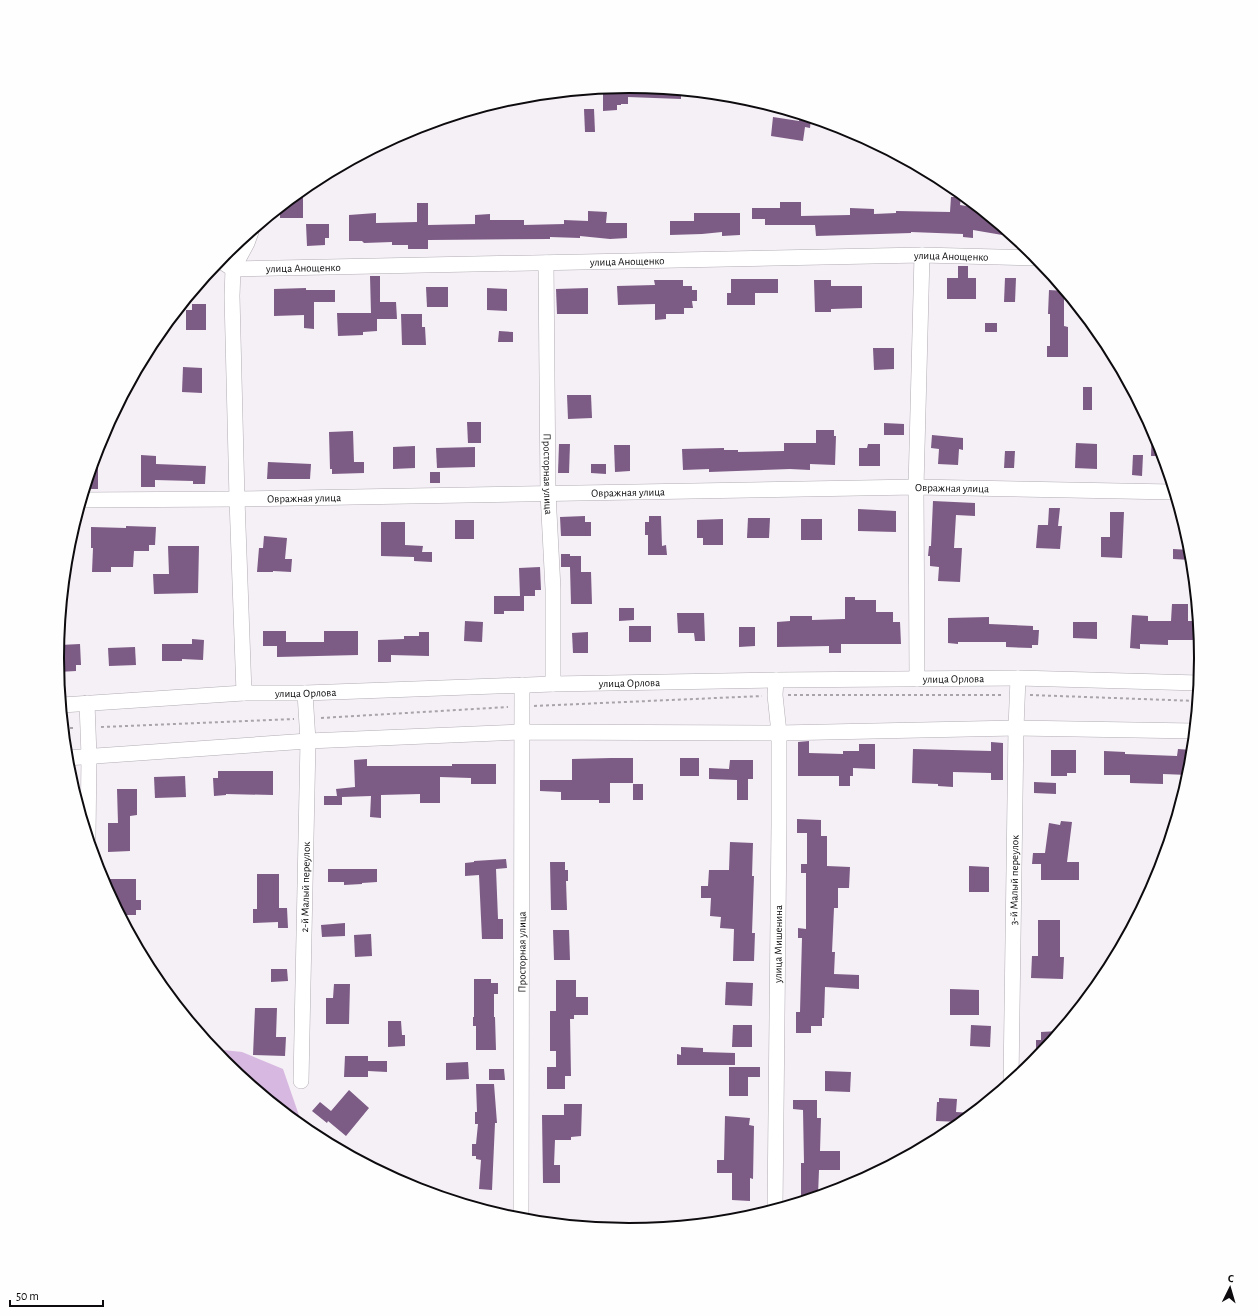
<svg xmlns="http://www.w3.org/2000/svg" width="1258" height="1316" viewBox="0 0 1258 1316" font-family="'Alegreya Sans',sans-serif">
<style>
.green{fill:#d7b8e0}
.building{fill:#7c5b85}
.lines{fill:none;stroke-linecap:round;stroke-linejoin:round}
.minor-casing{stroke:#b2adb4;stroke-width:16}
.path{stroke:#a9a4aa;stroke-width:2;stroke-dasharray:3 3;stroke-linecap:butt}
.minor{stroke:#fff;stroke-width:15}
.labels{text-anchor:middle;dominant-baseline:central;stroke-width:3.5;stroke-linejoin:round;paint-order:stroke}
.street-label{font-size:11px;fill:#0d0b0e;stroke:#fefefe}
.rim{fill:none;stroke:#0d0b0e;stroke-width:2}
</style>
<rect width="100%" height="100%" fill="#f5eff6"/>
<path class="green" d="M214,1049L242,1052L283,1069L303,1127L224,1062Z"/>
<g class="building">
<path d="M629,86L681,91V99L628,97V104H621V105H617V110L603,111V89Z"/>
<path d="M584,109H594L595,132H585Z"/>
<path d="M800,116L811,118L810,128L805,127L803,141L771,136L773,117L799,121Z"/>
<path d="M303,189V218H280V208Z"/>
<path d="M951,197H961L960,205L978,208L1014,237L973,230V238L963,237V234L911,232V233L816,236L815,225H765V219H752V208H780V202H801V216L850,215V208L874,209V214L896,213V211L950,212Z"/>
<path d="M417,203H428V225L475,224V215L490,214V220H524V225L564,224V220L588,221V211L607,212L606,223H627V238L610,239L580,236V238L550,237V239L428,240V249H408V245H392V242L364,243L362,241H349V215L376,213V223L417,222Z"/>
<path d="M694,213H740V235L722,236V232L702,234L670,235V221H694Z"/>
<path d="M306,224H329V238H325V245L307,246Z"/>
<path d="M958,266H968V278H976V299H947V278H958Z"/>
<path d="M370,276H380V302H396L397,319H377V331L363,332V335L338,336L337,313H371Z"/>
<path d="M1005,278H1016L1015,302H1004Z"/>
<path d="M731,279H778V293H755V305H727V293H731Z"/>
<path d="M654,280H683V286H692V290H697V301H692L693,308H684V314H666V319L655,320V304L618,305L617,286L655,285Z"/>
<path d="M814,280H831V286H862V308L831,309V312H815Z"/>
<path d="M426,287H448V307H427Z"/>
<path d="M306,288V290H335V302H314V329L304,328V315L274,316V289Z"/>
<path d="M487,288L507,289V311L487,310Z"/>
<path d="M588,288V314H557L556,289Z"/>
<path d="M1049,290L1064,291V326L1068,327V357H1047V346H1050V314H1048Z"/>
<path d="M192,304H206V330H186V310H192Z"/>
<path d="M401,314H422V327H425L426,345H402Z"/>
<rect x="985" y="323" width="12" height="9"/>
<path d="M499,331L513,332V342H498Z"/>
<path d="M873,348H894V369L874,370Z"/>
<path d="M183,367L202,368V393L182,392Z"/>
<rect x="1083" y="387" width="9" height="23"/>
<path d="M567,395H591L592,418L568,419Z"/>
<path d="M467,422H481V443H468Z"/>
<path d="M884,423L904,424V435H884Z"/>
<path d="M1152,428L1158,439L1163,456H1151Z"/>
<path d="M816,430H834V436H836L835,465L810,464V470L790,469L709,472V469L683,470L682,449L724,448V450H738V452L784,451V443H816Z"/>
<path d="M353,431L354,462H364V473L332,474V469H330L329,432Z"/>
<path d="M932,435L963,438V450L959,449L958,465L938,464L939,449L931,448Z"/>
<path d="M1076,443L1097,444V469L1075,468Z"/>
<path d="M559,444H570L569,473H558Z"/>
<path d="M868,444H880V466H859V448H867Z"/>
<path d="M614,445H630V471L615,472Z"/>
<path d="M415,446V468L393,469V447Z"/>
<path d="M475,447V467L437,468L436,448Z"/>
<path d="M1005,451H1015L1014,468H1004Z"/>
<path d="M141,455L156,456V464L206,466L205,484H193V481L155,480V487H141Z"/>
<path d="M1133,455H1143L1142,476L1132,475Z"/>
<path d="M95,456L98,457V489H85Z"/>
<path d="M268,462L311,464L310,479H267Z"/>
<path d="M591,464H606V474L591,473Z"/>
<rect x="430" y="472" width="10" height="11"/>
<path d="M933,501L975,503V516L956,515L954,548H962L960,582L938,581L939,567L930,566V556H928L929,546H931Z"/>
<path d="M1049,508H1060L1058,526H1062L1060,549L1036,548L1038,525H1048Z"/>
<path d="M858,509L896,511V532L858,531Z"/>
<path d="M1110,512H1124L1122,558L1101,557V537H1110Z"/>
<path d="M585,516V522H591V536H561L560,517Z"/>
<path d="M649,516H661L662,546L666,545L667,555H648V535H645V522H649Z"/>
<path d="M748,518H770L769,538H747Z"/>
<path d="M723,519V545H703V538H697V520Z"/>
<rect x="801" y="519" width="21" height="21"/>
<rect x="455" y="520" width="19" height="19"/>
<path d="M381,522H405V545L423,546L422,552H432V562L414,561V557L381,556Z"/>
<path d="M126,526L156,527L155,545H149V551H134L133,567H111V572H92L93,548H91V527L126,528Z"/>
<path d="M264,536L287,538L285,559H292L291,572L273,571V572H257L259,548H263Z"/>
<path d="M168,546H199L198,593L154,594L153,574H169Z"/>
<path d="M1173,549L1190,550L1191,560L1173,559Z"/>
<path d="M561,554H570V556H581V572H591L592,604H571L570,567H561Z"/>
<path d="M540,567L541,590H535V596H524V611H504V614H494V596H520L519,568Z"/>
<path d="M845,597H855V600H876V612H893V622H900L901,644H841V653H829V646L777,647V622L790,621V616H812V620L845,619Z"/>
<path d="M1172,604H1188V621H1197L1198,640H1168V645L1140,644V649L1130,648L1132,615L1148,616V621H1171Z"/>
<path d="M619,608H634V620L619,621Z"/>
<path d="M677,613H704L705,641H695L694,633H678Z"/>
<path d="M989,617V624L1033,626V630H1039L1038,645H1032V648L1006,647V642H958V644L948,643V618Z"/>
<path d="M465,621L483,622L482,642L464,641Z"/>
<path d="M1073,622H1097V639L1073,638Z"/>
<rect x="629" y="626" width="22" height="16"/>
<path d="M739,627H755V646L739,647Z"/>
<path d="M263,631H286V642H324V631H358V655L277,657V646H263Z"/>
<path d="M419,632H429V656L391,655V662H378V640L404,639V636H419Z"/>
<path d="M588,632V653H573L572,633Z"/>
<path d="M192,639L204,640L203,660L182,659V661H162V644H192Z"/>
<path d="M80,644L81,665H76V671L58,672L57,658L58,649H60V645Z"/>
<path d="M135,647L136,665L109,666L108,648Z"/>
<path d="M809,741V753L843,754V751H859V744H875V769L853,768V776H850V786H839V776H798V742Z"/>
<path d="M991,742L1003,743V780H991V773L953,772V787L938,786V784L912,783L913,749L991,751Z"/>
<path d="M1178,749L1192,750L1188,775L1163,774V784L1130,783V775H1104V751L1125,752V754L1177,756Z"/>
<path d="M1051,750H1076V773H1067V776H1051Z"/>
<path d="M611,758H633V783H610V803H599V800H561V792L540,791V780H572V759Z"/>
<rect x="680" y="758" width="19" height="18"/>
<path d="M367,759V766H452V764H496V784H471V778L440,777V803H420V794L381,795V818L370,817L371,796L342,797V805H324V796H337L336,789L355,787L354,760Z"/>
<path d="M730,760H753V779H748V800H737V780L709,779V768L729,769Z"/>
<path d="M218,771H273V795L226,794V795L214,796L213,778H218Z"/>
<path d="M185,776L186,797L155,798L154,777Z"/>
<path d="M1034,782L1056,783V794L1034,793Z"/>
<rect x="633" y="784" width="10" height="16"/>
<path d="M117,789H137V815L130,816V851L108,852V823H118Z"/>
<path d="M797,819L821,820V836H827V866L850,867L849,888H838V908H834L832,952H835L834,974L859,975V989L825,987L824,1018H822V1026H811V1033H796V1012H800L802,938H798V928L806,929V873H801V864H807V833H797Z"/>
<path d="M1061,821L1072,822L1067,862H1079V880H1041V864H1032L1033,853H1045L1049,823L1060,825Z"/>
<path d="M730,842L753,843L752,876H754L752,933H755L754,961H733L734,929L720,928L721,917L710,916L711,898H701V886H708L709,870H729Z"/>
<path d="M506,859L507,868L496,869L498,919H503V939H482L479,875L465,876V863L474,862V861Z"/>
<path d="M550,862H565V870H568V881H566L567,910H551Z"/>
<path d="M969,866L989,867V892H969Z"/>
<path d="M328,869H377V882L362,883V884L344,885V882H328Z"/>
<path d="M257,874H279V908H287L288,928H278V922L253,923V909H257Z"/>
<path d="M110,879H136V900H141V910H136V915H121L110,895Z"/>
<path d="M1038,920H1060V957H1064L1063,979L1031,978L1032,956H1038Z"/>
<path d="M345,923V936L322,937L321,925Z"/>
<path d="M553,930H569L570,960H554Z"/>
<path d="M371,934L372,956L355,957L354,935Z"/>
<path d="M271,969H287L288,981L271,982Z"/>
<path d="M474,979H491V983H498V994H494V1017H495L496,1050H476V1026H473V1017H474Z"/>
<path d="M556,980H576V997H588V1015H574V1019H570L571,1076H565V1089H547V1067H556V1051H550V1011H556Z"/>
<path d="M726,982L753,983L752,1006L725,1005Z"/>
<path d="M334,984H350L349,1024H326V998H333Z"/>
<path d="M950,989L979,990V1015H950Z"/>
<path d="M255,1008H277L276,1037H286L285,1056L253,1055Z"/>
<path d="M388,1021H401L402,1035H405V1046L388,1047Z"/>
<path d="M733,1025H752V1047H732Z"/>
<path d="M971,1025L991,1026L990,1047L970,1046Z"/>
<path d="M1059,1031L1052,1039L1036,1059V1040H1041V1032Z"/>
<path d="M681,1047L703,1048V1052L735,1053V1065H677V1054L681,1055Z"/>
<path d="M345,1056H368V1061H387V1072L368,1071V1077H344Z"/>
<path d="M468,1062L469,1079L446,1080V1063Z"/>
<path d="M729,1067H760V1077H748V1096H729Z"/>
<path d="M489,1069H504L505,1080H489Z"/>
<path d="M825,1071L851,1072L850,1092L825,1091Z"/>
<path d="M476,1084H494L497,1123H495L492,1190L479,1189L481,1160L476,1159V1156H472V1144H476L478,1124H475V1112H477Z"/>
<path d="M349,1090L369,1108L346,1136L328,1121L327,1123L312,1111L320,1102L331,1111Z"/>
<path d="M939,1098L957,1099L956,1112L972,1113L961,1122L936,1121L937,1102H939Z"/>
<path d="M793,1100H817V1118H821L820,1151H840V1170H819L818,1195L801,1201V1163H804L803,1110L793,1109Z"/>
<path d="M564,1104H582L581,1136L571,1137V1140H555L554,1165H560V1183H543L542,1115H564Z"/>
<path d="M725,1116L750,1118L749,1125L754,1126L753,1179L750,1178V1201L732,1200V1173H717V1160H724Z"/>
</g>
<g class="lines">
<g class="minor-casing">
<g id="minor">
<path id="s1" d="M219,260L233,269L922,255L1037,258"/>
<path id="s2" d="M546,263L548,493L553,589V684"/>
<path id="s3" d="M82,500L237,499L916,487L1173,492"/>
<path d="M917,679L916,487L922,255"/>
<path d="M244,693L237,499L232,296L233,269L247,243L251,232"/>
<path d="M87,703L89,756L88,837"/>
<path id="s4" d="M62,705L244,693H305L553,684L776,680L1018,678L1199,683"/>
<path d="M67,758L308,741L521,732L779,733L1016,728L1194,731"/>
<path id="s5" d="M301,1081L308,741L305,693"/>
<path id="s6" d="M1011,1081L1016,728L1018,678"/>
<path id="s7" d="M775,1209L779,825V733L775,695L776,680"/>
<path id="s8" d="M521,1219L522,685"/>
</g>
</g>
<g class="path">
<path d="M788,695H1004"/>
<path d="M1030,695L1197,701"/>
<path d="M534,706L762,696"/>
<path d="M321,718L508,707"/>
<path d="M101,727L294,719"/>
<path d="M64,728H74"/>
</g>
<use href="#minor" class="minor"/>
</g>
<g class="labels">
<g class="street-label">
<text stroke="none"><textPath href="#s1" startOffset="735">улица Анощенко</textPath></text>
<text stroke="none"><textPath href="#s1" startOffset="411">улица Анощенко</textPath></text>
<text stroke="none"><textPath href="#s1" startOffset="87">улица Анощенко</textPath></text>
<text stroke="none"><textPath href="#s2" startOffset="211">Просторная улица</textPath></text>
<text stroke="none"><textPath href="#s3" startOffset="870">Овражная улица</textPath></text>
<text stroke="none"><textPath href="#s3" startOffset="546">Овражная улица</textPath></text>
<text stroke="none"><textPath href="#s3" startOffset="222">Овражная улица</textPath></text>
<text stroke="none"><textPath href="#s4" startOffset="892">улица Орлова</textPath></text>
<text stroke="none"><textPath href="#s4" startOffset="568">улица Орлова</textPath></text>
<text stroke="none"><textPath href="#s4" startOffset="244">улица Орлова</textPath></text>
<text stroke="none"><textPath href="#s6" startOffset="201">3-й Малый переулок</textPath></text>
<text stroke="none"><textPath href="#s5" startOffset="194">2-й Малый переулок</textPath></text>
<text stroke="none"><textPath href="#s7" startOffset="265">улица Мишенина</textPath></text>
<text stroke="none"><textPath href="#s8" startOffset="267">Просторная улица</textPath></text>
</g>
</g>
<path d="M0 0H1258V1316H0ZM64 658a565 565 0 1 1 1130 0a565 565 0 1 1-1130 0Z" fill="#fefefe" fill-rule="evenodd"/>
<path class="rim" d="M64 658a565 565 0 1 1 1130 0a565 565 0 1 1-1130 0Z"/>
<g transform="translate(1230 1288) rotate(5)" stroke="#fefefe" stroke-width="3" paint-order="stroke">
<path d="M0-3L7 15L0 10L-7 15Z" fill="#0d0b0e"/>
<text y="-6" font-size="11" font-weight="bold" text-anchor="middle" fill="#0d0b0e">С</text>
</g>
<path d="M10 1300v6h93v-6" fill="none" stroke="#0d0b0e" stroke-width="2"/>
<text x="16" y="1300" font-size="12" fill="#0d0b0e" stroke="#fefefe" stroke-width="3" paint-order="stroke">50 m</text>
</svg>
